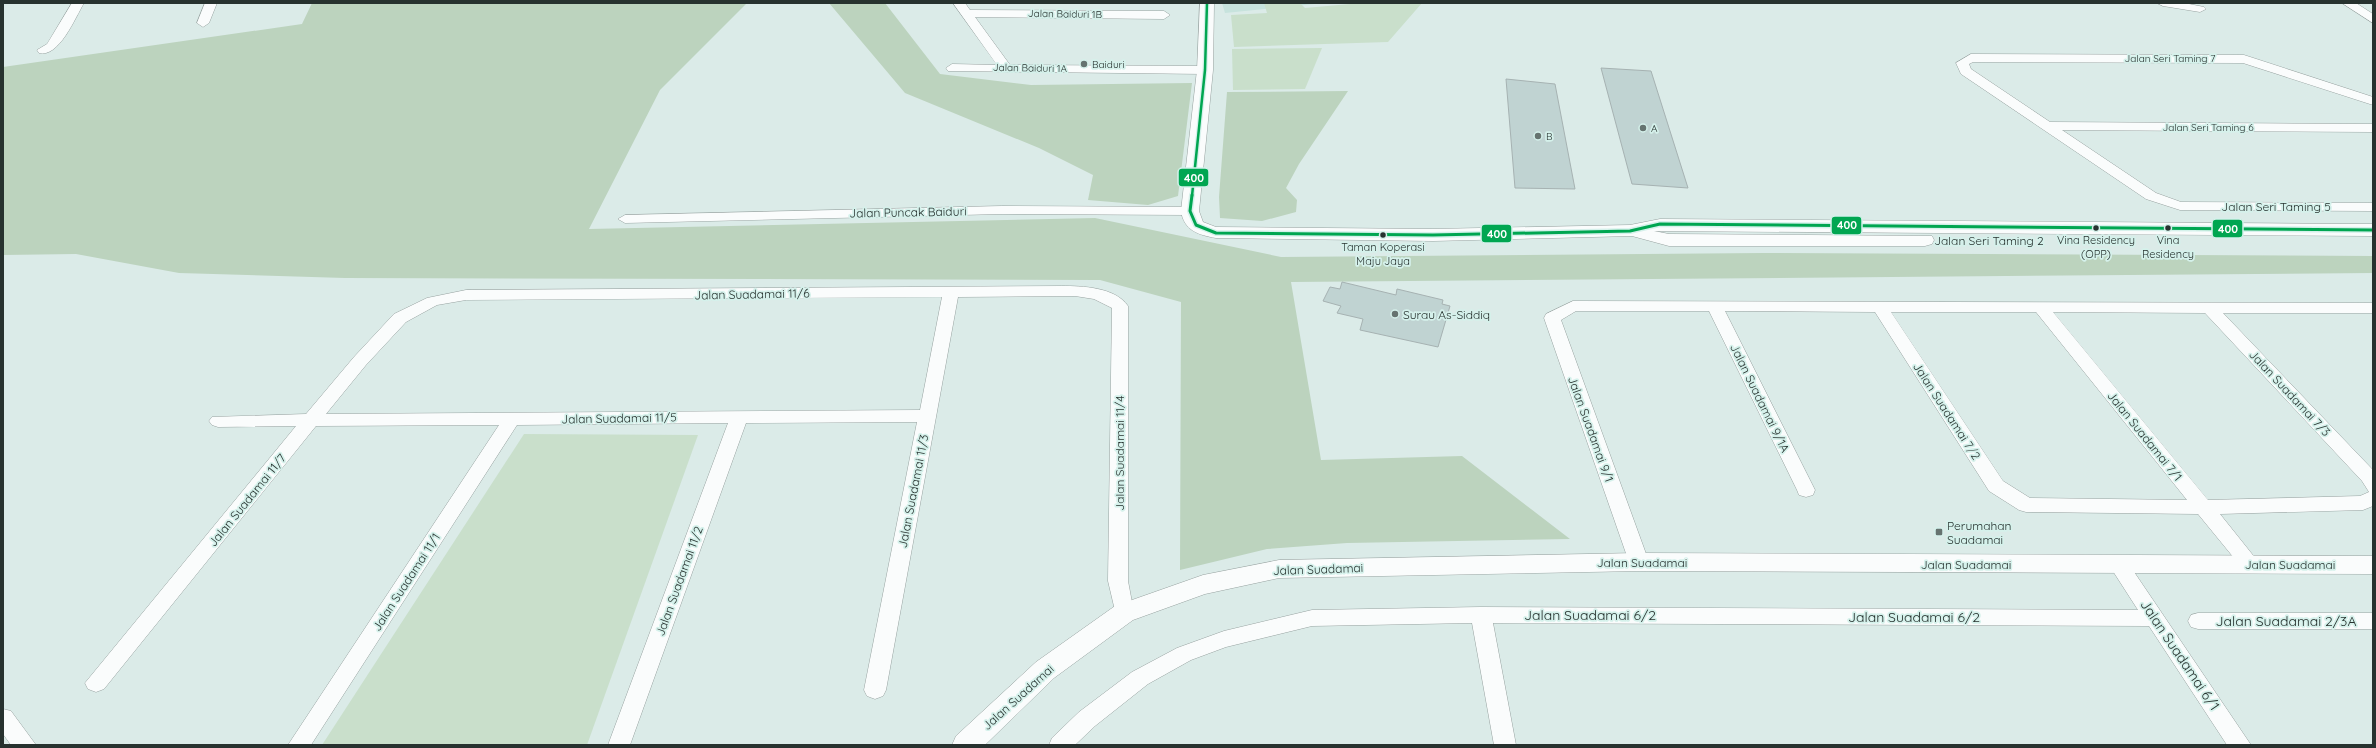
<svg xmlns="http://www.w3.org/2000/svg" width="2376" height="748" viewBox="0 0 2376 748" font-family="Quicksand,sans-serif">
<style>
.built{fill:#c7e3dd}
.green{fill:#c9dfcb}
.forest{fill:#bcd3be}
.building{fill:#c0d3d2;stroke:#a6b2b2}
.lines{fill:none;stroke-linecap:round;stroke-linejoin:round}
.minor-casing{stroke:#97a2a0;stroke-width:1}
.tertiary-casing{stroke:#97a2a0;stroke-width:1}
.minor{fill:#fafcfc;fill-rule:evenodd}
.tertiary{fill:#fafcfc;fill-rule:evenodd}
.bus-1-far1-casing{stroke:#d5f1eb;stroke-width:5}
.bus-1-casing{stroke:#d5f1eb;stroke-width:6}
.bus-1-far1{stroke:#00a651;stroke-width:2.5}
.bus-1{stroke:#00a651;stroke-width:3}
.poi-dot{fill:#667370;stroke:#d5f1eb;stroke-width:1.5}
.bus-dot{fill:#27322f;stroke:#d5f1eb;stroke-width:1.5}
.labels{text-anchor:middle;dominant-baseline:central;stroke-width:3.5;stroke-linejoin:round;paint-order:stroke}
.far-street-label{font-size:10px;fill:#27322f;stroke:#d5f1eb}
.far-poi-label{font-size:10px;fill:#27322f;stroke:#d5f1eb;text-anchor:start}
.bus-label{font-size:11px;fill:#27322f;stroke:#d5f1eb}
.street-label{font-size:12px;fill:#27322f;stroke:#d5f1eb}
.poi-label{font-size:12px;fill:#27322f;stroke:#d5f1eb;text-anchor:start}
.near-street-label{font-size:14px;fill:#27322f;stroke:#d5f1eb}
.line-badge{stroke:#d5f1eb;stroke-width:1.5}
.badge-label{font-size:11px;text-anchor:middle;font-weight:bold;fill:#fff}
</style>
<rect width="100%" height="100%" fill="#dbebe8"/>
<path class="built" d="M1222,3H1324L1225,13Z"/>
<g class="green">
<path d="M1264,3H1300L1305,8L1361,3H1422L1388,42L1234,47L1231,15L1267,13Z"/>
<path d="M1322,48L1305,89L1233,90L1232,49Z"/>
<path d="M524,434L698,435L587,745H322Z"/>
</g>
<g class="forest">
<path d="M312,3H747L660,90L589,229L1095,218L1281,257L1763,253L2373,256V273L1291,282L1321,460L1462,456L1570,539L1347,543L1267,549L1180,570L1181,302L1100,280L345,278L179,273L76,254L3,255V67L302,24Z"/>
<path d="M829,3H885L940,74L1031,85L1192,83L1178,196L1148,205L1088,200L1093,175L1039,148L905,93Z"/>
<path d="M1348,91L1299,164L1286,188L1297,200L1296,212L1262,221L1220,218L1219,197L1227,92Z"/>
</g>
<g class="building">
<path d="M1601,68L1651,71L1688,188L1632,184Z"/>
<path d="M1506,79L1555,84L1575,189L1515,188Z"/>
<path d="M1342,282L1396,295L1397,289L1443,300L1442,304L1450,306L1438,347L1360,330L1363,319L1337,313L1341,306L1323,301L1330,287L1340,289Z"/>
</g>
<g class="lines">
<g class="minor-casing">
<g id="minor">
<path d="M72,3H84C75,18 59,58 39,53L37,50L47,44Z"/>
<path d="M205,3H217L209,23L203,27L197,23Z"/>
<path d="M953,3H965L970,10L1164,11L1170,15L1164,19L975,17L1010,65L1205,66L1211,70L1205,74L948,71L946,68L952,64L997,65Z"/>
<path d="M2157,3H2184L2204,7L2206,9L2200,12L2163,6Z"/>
<path d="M2342,3H2356L2373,14V23Z"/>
<path d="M1971,54L2244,55L2373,97V105L2243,63L1973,62L1969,64L1971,69L2050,122L2373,124V132L2062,130L2156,193L2181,202L2373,203V211L2180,210L2146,199L1961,74L1956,63Z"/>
<path d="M1002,206L1190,207L1197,211L1190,215L1002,214L625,223L618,219L625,215Z"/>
<path d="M1062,286C1082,286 1115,287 1128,306V581L1134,613L1131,619L1124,621L1117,619L1108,581L1112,308L1094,299L1075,296L958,297L886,690L883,696L875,699L867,696L864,690L917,422L746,423L630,745H608L728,423L517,425L311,745H288L499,425L316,426L104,689L96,692L88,689L85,683L296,426L218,427L212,425L209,421L212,417L306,414L354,357L394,314L427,298L466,290ZM942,297L920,410L326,414L366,365L406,322L437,305L466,300Z"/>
<path d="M1573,301L2373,303V313H2223L2373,470V506L2363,510L2220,514L2260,564L2257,569L2250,572L2243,569L2198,514L2026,512L2019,510L1989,491L1875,312L1725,311L1815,490L1813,495L1806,497L1799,495L1797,490L1709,311H1576L1561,320L1649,562L1646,567L1639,570L1632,567L1629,562L1544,318L1546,314ZM1891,312H2036L2187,500L2030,498L2003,481ZM2053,312L2205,313L2362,481L2369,492L2360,496L2208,500Z"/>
<path d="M2119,557L2126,560L2251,745H2227L2149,626L1493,623L1516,745H1494L1472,623L1312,626L1226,647L1191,660L1148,684L1095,726L1075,745H1049L1052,738L1079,712L1132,672L1177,648L1224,631L1312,610L1481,607L2138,610L2109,565L2112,560Z"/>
<path d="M2198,613H2373V629H2198L2191,627L2188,621L2191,615Z"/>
<path d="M3,709L11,711L36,745H11L3,734Z"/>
</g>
</g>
<g class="tertiary-casing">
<g id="tertiary">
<path d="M1200,3H1214L1213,70L1199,211L1203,222L1216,227L1433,229L1630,225L1660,219L2373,224V236L1654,231L1669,234L1932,236L1934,240L1932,244L1925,246H1669L1632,236L1433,241L1216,238C1199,235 1184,231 1181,211L1197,70Z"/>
<path d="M1639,553L2373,556V574L1639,571L1279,578L1205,594L1133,620L1054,678L985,745H952L956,736L1036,662L1115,606L1203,575L1279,560Z"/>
</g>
</g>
<use href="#minor" class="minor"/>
<use href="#tertiary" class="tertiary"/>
<g class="bus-1-far1-casing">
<path id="bus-1-far1" d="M1192,196L1205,70L1207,3"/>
</g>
<g class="bus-1-casing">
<path id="bus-1" d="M1192,195L1190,211L1196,225L1216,233L1433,235L1630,231L1660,224L2373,230"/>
</g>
<use href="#bus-1-far1" class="bus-1-far1"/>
<use href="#bus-1" class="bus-1"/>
</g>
<g class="poi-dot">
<circle cx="1084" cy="64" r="4"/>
<circle cx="1643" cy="128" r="4"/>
<circle cx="1538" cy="136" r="4"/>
<circle cx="1395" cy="314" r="4"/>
<rect x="1935" y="528" width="8" height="8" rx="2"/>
</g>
<g class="bus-dot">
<circle cx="2096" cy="228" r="3.5"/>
<circle cx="2168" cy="228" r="3.5"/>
<circle cx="1383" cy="235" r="3.5"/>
</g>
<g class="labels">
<g class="far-street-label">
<text transform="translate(1065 14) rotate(1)">Jalan Baiduri 1B</text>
<text x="2170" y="58">Jalan Seri Taming 7</text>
<text transform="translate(1030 68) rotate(1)">Jalan Baiduri 1A</text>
<text x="2208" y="127">Jalan Seri Taming 6</text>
</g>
<g class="far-poi-label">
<text x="1092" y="64">Baiduri</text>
<text x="1651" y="128">A</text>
<text x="1546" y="136">B</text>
</g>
<g class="bus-label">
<text x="2096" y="240">Vina Residency<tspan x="2096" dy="14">(OPP)</tspan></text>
<text x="2168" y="240">Vina<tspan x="2168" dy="14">Residency</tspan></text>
<text x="1383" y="247">Taman Koperasi<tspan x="1383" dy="14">Maju Jaya</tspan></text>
</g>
<g class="street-label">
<text x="2276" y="206">Jalan Seri Taming 5</text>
<text transform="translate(908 212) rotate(-1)">Jalan Puncak Baiduri</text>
<text x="1989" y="240">Jalan Seri Taming 2</text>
<text transform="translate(752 294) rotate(-1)">Jalan Suadamai 11/6</text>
<text transform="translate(2290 393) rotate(47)">Jalan Suadamai 7/3</text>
<text transform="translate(1760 398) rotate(64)">Jalan Suadamai 9/1A</text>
<text transform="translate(1947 411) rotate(57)">Jalan Suadamai 7/2</text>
<text transform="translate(619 418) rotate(-1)">Jalan Suadamai 11/5</text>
<text transform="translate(1591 429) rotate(70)">Jalan Suadamai 9/1</text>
<text transform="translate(2145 436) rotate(51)">Jalan Suadamai 7/1</text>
<text transform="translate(1119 453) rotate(-90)">Jalan Suadamai 11/4</text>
<text transform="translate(913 491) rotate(-79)">Jalan Suadamai 11/3</text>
<text transform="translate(247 500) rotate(-51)">Jalan Suadamai 11/7</text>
<text x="1642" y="562">Jalan Suadamai</text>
<text x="1966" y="564">Jalan Suadamai</text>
<text x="2290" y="564">Jalan Suadamai</text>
<text transform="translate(1318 569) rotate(-2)">Jalan Suadamai</text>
<text transform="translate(679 581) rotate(-70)">Jalan Suadamai 11/2</text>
<text transform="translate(406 582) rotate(-57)">Jalan Suadamai 11/1</text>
<text transform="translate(1018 697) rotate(-42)">Jalan Suadamai</text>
</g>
<g class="poi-label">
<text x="1403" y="314">Surau As-Siddiq</text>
<text x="1947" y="525">Perumahan<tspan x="1947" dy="14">Suadamai</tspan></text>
</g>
<g class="near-street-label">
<text x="1590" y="615">Jalan Suadamai 6/2</text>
<text x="1914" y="617">Jalan Suadamai 6/2</text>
<text x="2286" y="621">Jalan Suadamai 2/3A</text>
<text transform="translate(2180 655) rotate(56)">Jalan Suadamai 6/1</text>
</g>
</g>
<g class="line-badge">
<rect x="1178" y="168" width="31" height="19" rx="4" fill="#00a651"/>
<rect x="1831" y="216" width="31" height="19" rx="4" fill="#00a651"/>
<rect x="2212" y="219" width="31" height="19" rx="4" fill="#00a651"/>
<rect x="1481" y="224" width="31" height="19" rx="4" fill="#00a651"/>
</g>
<g class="badge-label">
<text x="1194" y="182">400</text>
<text x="1847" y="229">400</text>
<text x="2228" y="233">400</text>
<text x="1497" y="238">400</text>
</g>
<rect width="2376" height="748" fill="none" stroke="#27322f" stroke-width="8"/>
</svg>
